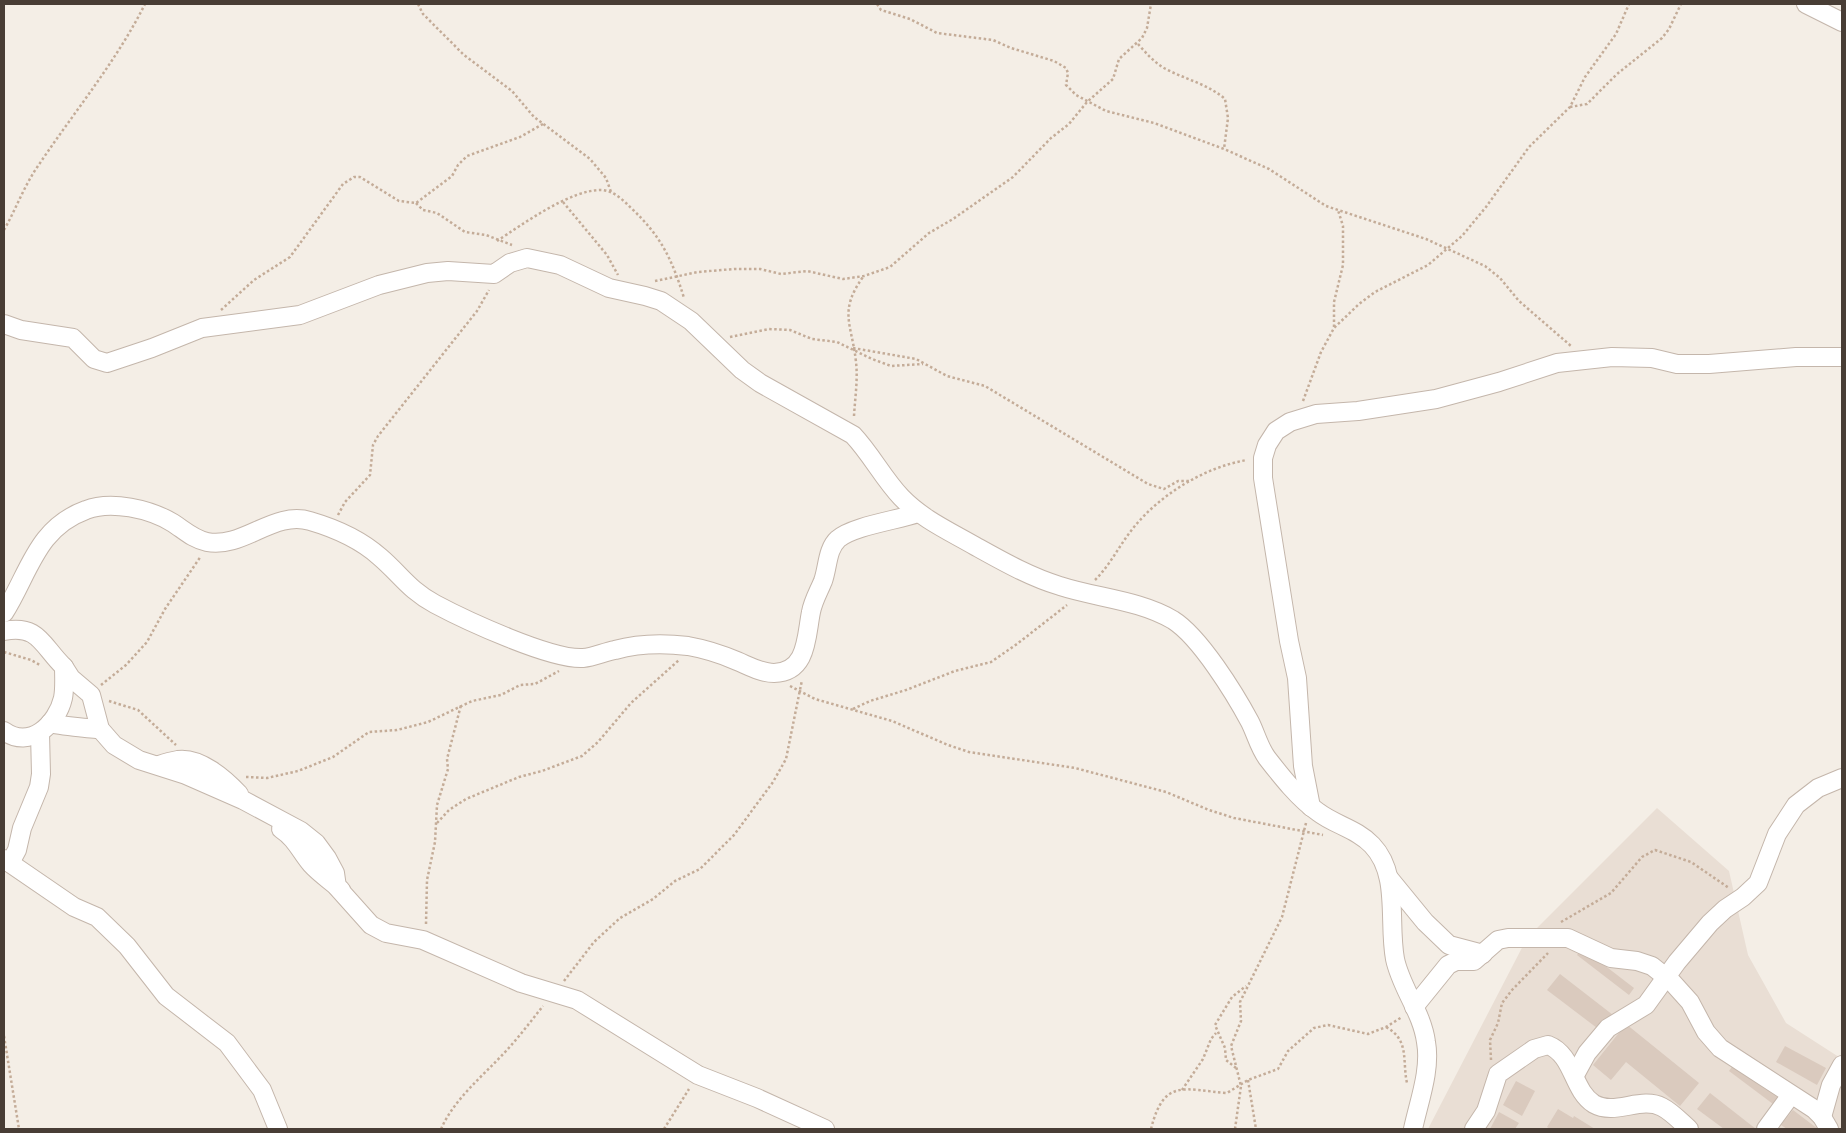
<svg xmlns="http://www.w3.org/2000/svg" width="1846" height="1133" viewBox="0 0 1846 1133" font-family="'Public Sans',sans-serif">
<style>
.residential{fill:#e9ded4}
.building{fill:#dacabe}
.lines{fill:none;stroke-linecap:round;stroke-linejoin:round}
.minor-casing{stroke:#c4b6ab;stroke-width:20}
.path{stroke:#c4ac98;stroke-width:2.5;stroke-dasharray:2.5 2.5;stroke-linecap:butt}
.minor{stroke:#fff;stroke-width:18}
</style>
<rect width="100%" height="100%" fill="#f4eee6"/>
<path class="residential" d="M1657,808L1729,871L1748,955L1786,1023L1842,1059V1129H1428L1527,938Z"/>
<g class="building">
<path d="M1582,948L1634,988L1629,995L1577,955Z"/>
<path d="M1560,974L1613,1015L1601,1031L1547,990Z"/>
<path d="M1626,1024L1699,1083L1680,1106L1626,1062L1611,1080L1593,1065Z"/>
<path d="M1785,1046L1826,1068L1817,1085L1776,1062Z"/>
<path d="M1734,1064L1782,1100L1777,1107L1729,1071Z"/>
<path d="M1516,1081L1535,1091L1522,1116L1503,1105Z"/>
<path d="M1710,1093L1756,1129H1724L1697,1109Z"/>
<path d="M1558,1109L1573,1118L1574,1116L1595,1129H1550L1547,1127Z"/>
<path d="M1793,1110L1818,1129H1787L1781,1125Z"/>
<path d="M1499,1112L1519,1123L1515,1129H1490Z"/>
</g>
<g class="lines">
<g class="minor-casing">
<g id="minor">
<path d="M1806,4L1842,22"/>
<path d="M4,324L21,330L73,338L94,359L107,363L152,348L202,328L300,315L379,285L427,273L448,271L494,274L510,263L527,258L560,265L609,288L645,296L661,301L691,321L742,370L760,383L853,435C871,454 883,478 901,497C922,519 949,531 975,546C1002,561 1030,577 1060,586C1097,598 1139,600 1173,620C1200,637 1235,694 1250,722C1256,734 1259,747 1267,758C1281,776 1299,799 1318,812C1335,825 1357,829 1372,845C1400,874 1388,922 1395,959C1401,988 1422,1012 1426,1042C1431,1070 1419,1101 1413,1129"/>
<path d="M4,613C29,574 36,528 86,510C111,500 150,509 173,523C184,530 193,539 207,542C243,549 274,510 310,521C334,528 361,540 380,557C401,575 409,590 435,604C465,620 551,660 583,658C594,657 604,652 615,650C640,643 663,643 688,646C705,649 721,654 737,661C749,666 761,673 774,673C808,672 806,636 811,612C813,601 819,591 823,581C828,567 827,549 838,539C853,526 898,520 918,513"/>
<path d="M4,631C39,624 42,646 64,667C64,677 65,688 63,698C57,724 30,750 4,731"/>
<path d="M64,667L71,678L91,695L100,729L114,745L139,760L186,775L243,800L301,831L316,843L327,858L335,873L337,887L371,925L386,933L423,940L521,983L577,1000L698,1075L757,1098L825,1129"/>
<path d="M50,723C54,725 94,729 100,729"/>
<path d="M159,765C165,763 172,761 178,760C200,757 225,779 239,794"/>
<path d="M1311,807L1303,766L1297,678L1289,641L1263,478V458L1267,445L1276,431L1290,422L1316,414L1358,411L1436,399L1499,382L1557,363L1612,357L1652,358L1677,364H1709L1796,357H1842"/>
<path d="M281,829C296,839 300,851 311,864C320,874 331,881 341,890"/>
<path d="M4,859L74,907L97,917L127,946L166,996L227,1043L262,1090L278,1129"/>
<path d="M10,863L17,850L22,828L39,787L41,774L40,733"/>
<path d="M1389,878L1425,922L1449,945L1483,954"/>
<path d="M1414,1007L1448,965L1456,961H1474L1498,940L1508,938H1568L1611,958L1637,961L1652,966L1672,982L1690,1002L1706,1032L1720,1048L1814,1109L1822,1117L1829,1129"/>
<path d="M1575,1075L1587,1053L1608,1028L1646,1005L1677,962L1710,923L1725,909L1743,897L1758,883L1777,834L1796,805L1818,788L1842,778"/>
<path d="M1822,1117L1831,1085L1842,1065"/>
<path d="M1474,1129L1486,1111L1498,1074L1534,1049L1548,1045C1574,1055 1572,1090 1594,1104C1615,1116 1641,1096 1662,1107C1672,1112 1681,1122 1689,1129"/>
<path d="M1766,1129L1791,1095"/>
</g>
</g>
<g class="path">
<path d="M418,4L423,14L464,55L512,91L534,117L590,159L606,178L611,192"/>
<path d="M877,4L881,10L910,19L937,33L993,40L1011,48L1054,61L1066,68L1068,73L1066,85L1076,95L1106,111L1154,123L1224,149L1269,169L1326,206L1426,239L1485,266L1500,278L1519,301L1571,346"/>
<path d="M1138,44C1146,53 1154,62 1164,68C1184,79 1208,84 1225,99L1228,118L1224,149"/>
<path d="M1570,107L1587,104L1617,74L1662,38L1669,29L1681,4"/>
<path d="M563,202L607,255L618,275"/>
<path d="M416,203L423,210L437,213L465,232L486,235L512,245"/>
<path d="M4,230C16,209 24,186 38,166C74,112 116,62 145,4"/>
<path d="M497,241C523,224 571,189 602,190C614,191 623,200 631,208C661,236 672,259 684,298"/>
<path d="M655,281L698,272L734,269H760L781,274L807,271L843,279L864,276L890,267L929,233L953,219L1013,177L1051,138L1069,124L1087,102L1113,79L1119,59L1142,38L1147,28L1151,4"/>
<path d="M221,310L254,280L290,257L343,184L354,177H360L399,201L416,203L452,176L458,165L467,156L520,137L543,124"/>
<path d="M1334,327V302L1343,265V226L1338,210"/>
<path d="M730,337L769,329L790,330L812,339L837,342L872,359L891,366L923,364"/>
<path d="M853,348L916,359L947,376L985,386L1148,484L1164,489L1178,481H1189"/>
<path d="M1303,401L1321,352L1334,328L1359,304L1375,292L1428,265L1462,236L1486,207L1529,147L1570,107L1585,77L1616,34L1629,4"/>
<path d="M854,416C855,398 858,380 856,362C852,324 838,312 863,277"/>
<path d="M338,515L345,502L370,475L373,445L378,436L477,311L489,290"/>
<path d="M1095,580C1111,564 1120,544 1134,527C1161,494 1205,467 1247,460"/>
<path d="M4,652L31,660L40,665"/>
<path d="M101,685L126,665L147,642L165,609L201,556"/>
<path d="M790,686L815,699L892,721L948,745L969,752L1075,768L1166,792L1209,810L1234,818L1323,835"/>
<path d="M109,701L138,710L176,745"/>
<path d="M853,709L870,701L906,690L955,671L991,662L1017,644L1067,605"/>
<path d="M246,777L267,778L298,771L333,757L369,732L397,730L428,722L472,701L501,695L520,685L535,684L559,671"/>
<path d="M437,823L449,810L466,799L519,777L542,771L582,756L598,742L631,703L679,660"/>
<path d="M1561,922L1611,893L1642,857L1655,850L1691,862L1729,888"/>
<path d="M426,924L427,880L435,842L437,805L448,769L447,759L461,705"/>
<path d="M564,981L594,942L620,918L653,899L675,881L700,869L734,835L773,782L786,759L802,680"/>
<path d="M1386,1027C1410,1040 1402,1061 1407,1083"/>
<path d="M4,1036L19,1129"/>
<path d="M1491,1060L1490,1040L1498,1023L1502,1003L1512,990L1548,953"/>
<path d="M1236,1068L1226,1060L1225,1048L1215,1025L1232,997L1246,986"/>
<path d="M1248,1080L1256,1129"/>
<path d="M1182,1090L1203,1059L1211,1039L1216,1033"/>
<path d="M441,1129C455,1098 482,1077 506,1051C519,1037 531,1021 543,1006"/>
<path d="M664,1129L689,1089"/>
<path d="M1151,1129C1164,1077 1185,1090 1227,1093L1248,1080L1278,1069L1288,1051L1314,1028L1328,1025L1368,1034L1386,1027L1402,1017"/>
<path d="M1235,1129L1241,1086L1231,1046L1241,1021L1240,1002L1282,917L1306,823"/>
</g>
<use href="#minor" class="minor"/>
</g>
<rect width="1846" height="1133" fill="none" stroke="#483d35" stroke-width="10"/>
</svg>
